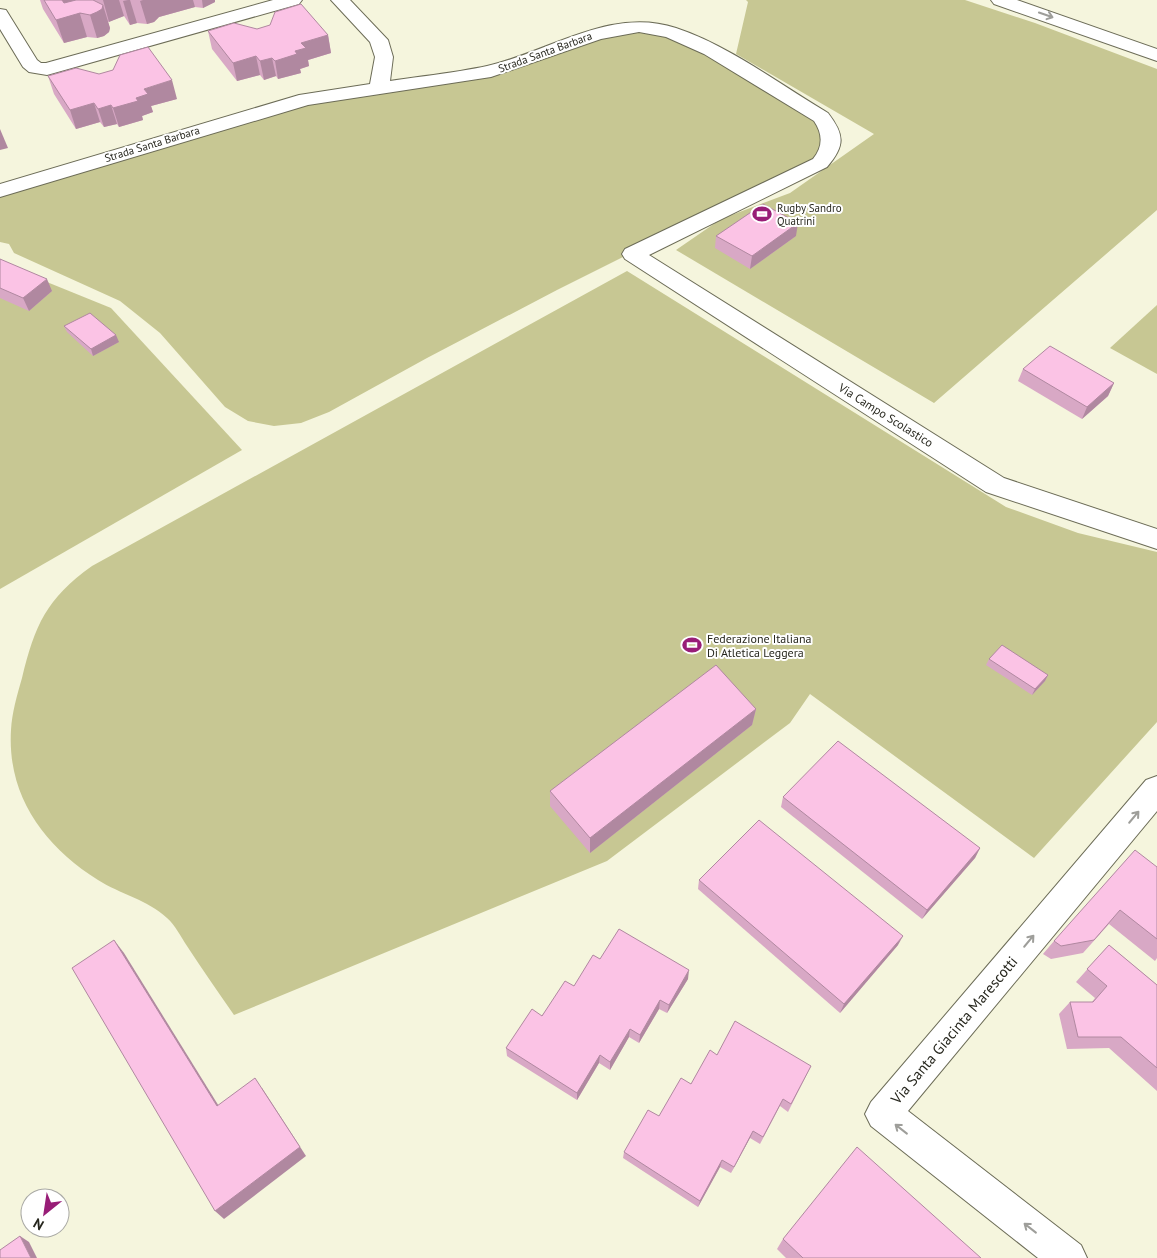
<svg xmlns="http://www.w3.org/2000/svg" width="1157" height="1258" viewBox="0 0 1157 1258" font-family="'PT Sans',sans-serif">
<style>
.green{fill:#c7c793}
.lines{fill:none;stroke-linecap:round;stroke-linejoin:round}
.street-casing{stroke:#6c6c57;stroke-width:2}
.highway-casing{stroke:#6c6c57;stroke-width:2}
.street{fill:#fff;fill-rule:evenodd}
.highway{fill:#fff;fill-rule:evenodd}
.wall{fill:#d8a8c5}
.shaded-wall{fill:#b088a0}
.building{fill:#fbc3e5;stroke:#b088a0}
.oneway{stroke:#9e9e9a}
.labels{text-anchor:middle;dominant-baseline:central;stroke-width:4;stroke-linejoin:round;paint-order:stroke}
.far-street-label{font-size:11px;fill:#27271e;stroke:#fff}
.far-poi-label{font-size:11px;fill:#27271e;stroke:#fff;text-anchor:start}
.street-label{font-size:12px;fill:#27271e;stroke:#fff}
.poi-label{font-size:12px;fill:#27271e;stroke:#fff;text-anchor:start}
.near-street-label{font-size:15px;fill:#27271e;stroke:#fff}
</style>
<rect width="100%" height="100%" fill="#f5f5dd"/>
<g class="green">
<path d="M746,0H965L1035,23L1157,69V210L934,403L676,250L721,219L790,193L874,134L736,54L748,2Z"/>
<path d="M639,27L670,32L821,117L827,155L557,290L427,358L329,412L301,423L274,426L248,421L225,407L160,333L120,301L14,253L9,244L0,242V191L252,114L467,76Z"/>
<path d="M0,263L111,308L242,450L0,589Z"/>
<path d="M627,271L1006,507L1078,533L1157,552V722L1034,858L810,694L790,723L607,861L234,1015C218,992 202,969 187,946C181,937 175,925 167,918C148,900 120,894 98,880C44,846 7,796 11,730C12,713 17,695 22,678C35,625 46,599 92,566Z"/>
<path d="M1157,305V374L1110,348Z"/>
</g>
<g class="lines">
<g class="street-casing">
<g id="street">
<path d="M273,0H302L299,4L47,75L29,72L23,67L0,29V9L6,10L37,60L41,63H46Z"/>
<path d="M331,0H350L388,40L393,57L390,81C422,76 455,73 487,66C549,52 611,6 676,28C728,45 781,85 828,113C845,135 845,146 827,167L649,255L1004,478L1157,529V549L986,492L625,259L622,254L625,249L813,159C823,147 823,134 814,121L704,54L666,37L639,32L601,39L491,77L308,105L0,197V184L299,95L370,84L375,57L370,42Z"/>
<path d="M1157,776V811L908,1111L1081,1245L1087,1258H1038L871,1126L865,1114L871,1102L1146,780Z"/>
</g>
</g>
<g class="highway-casing">
<path id="highway" d="M991,0H1017L1157,49V61L994,4Z"/>
</g>
<use href="#street" class="street"/>
<use href="#highway" class="highway"/>
</g>
<g class="wall">
<path d="M40,0H215V2L203,8L195,7L159,17L154,22L147,24L137,23L130,25L124,16L108,22L110,28L109,32L104,36L97,38L87,37L64,43L43,9Z"/>
<path d="M257,29L328,35L331,53L308,60L309,66L300,69L301,73L278,79L276,76L264,80L260,75L237,81L212,49L208,31Z"/>
<path d="M48,76L177,99L151,106L153,112L142,116L143,120L119,127L117,124L104,127L100,122L76,129L54,94Z"/>
<path d="M716,236H796L750,269L715,248Z"/>
<path d="M0,259L52,291L29,311L0,298Z"/>
<path d="M64,326L119,342L93,356L67,332Z"/>
<path d="M1023,369L1114,383L1108,396L1082,419L1018,381Z"/>
<path d="M989,659L1048,675L1045,681L1032,695L986,665Z"/>
<path d="M756,709L752,725L590,853L550,806V791Z"/>
<path d="M783,797L980,848L975,858L922,919L781,807Z"/>
<path d="M1157,867V958L1155,961L1109,924L1083,953L1051,959L1043,954L1054,941Z"/>
<path d="M699,880L898,945L840,1013L698,889Z"/>
<path d="M1109,945L1157,985V1091L1109,1048L1067,1049L1059,1014L1070,1002H1092L1095,998L1076,982Z"/>
<path d="M600,959L688,979L667,1013L659,1009L639,1043L629,1037L610,1070L599,1063L577,1100L507,1056L506,1048L574,986Z"/>
<path d="M717,1055L811,1066L788,1112L780,1106L760,1144L750,1138L731,1173L720,1167L698,1207L623,1158L624,1152L691,1084Z"/>
<path d="M783,1239L981,1258H786L777,1249Z"/>
</g>
<g class="shaded-wall">
<path d="M60,0H81L85,13L80,14L87,37L64,43L56,20Z"/>
<path d="M103,0H119L124,16L109,22Z"/>
<path d="M128,0H130L137,23L130,25L123,1Z"/>
<path d="M143,0H193L195,7L159,17L154,22L147,24L140,1Z"/>
<path d="M202,0H215V2L203,8Z"/>
<path d="M103,5L110,28L109,32L104,36L97,38L90,15Z"/>
<path d="M328,35L331,53L308,60L309,66L300,69L301,73L278,79L275,61L295,51L301,43Z"/>
<path d="M256,56L260,75L237,81L233,63Z"/>
<path d="M272,58L276,76L264,80L260,61Z"/>
<path d="M172,80L177,99L151,106L153,112L142,116L143,120L119,127L113,108L136,98L144,89Z"/>
<path d="M94,103L100,122L76,129L70,110Z"/>
<path d="M111,105L117,124L104,127L98,109Z"/>
<path d="M0,129L8,148L0,150Z"/>
<path d="M798,223L796,236L750,269L752,256Z"/>
<path d="M47,279L52,291L29,311L23,298Z"/>
<path d="M116,335L119,342L93,356L91,349Z"/>
<path d="M1114,383L1108,396L1082,419L1087,407Z"/>
<path d="M1048,675L1045,681L1032,695L1035,689Z"/>
<path d="M756,709L752,725L590,853V838Z"/>
<path d="M980,848L975,858L922,919L927,910Z"/>
<path d="M903,936L898,945L840,1013L844,1004Z"/>
<path d="M114,940L124,953L225,1116L217,1106Z"/>
<path d="M689,970L688,979L667,1013L669,1005Z"/>
<path d="M660,1000L659,1009L639,1043L640,1035Z"/>
<path d="M630,1029L629,1037L610,1070V1062Z"/>
<path d="M600,1055L599,1063L577,1100V1093Z"/>
<path d="M262,1088L306,1156L224,1219L215,1211Z"/>
<path d="M753,1131L750,1138L731,1173L734,1167Z"/>
<path d="M722,1160L720,1167L698,1207L700,1201Z"/>
<path d="M20,1236L29,1242L37,1258H31Z"/>
</g>
<g class="building">
<path d="M44,0H62L64,3L76,0H93L103,5L102,9L97,12L90,15L80,13L56,20Z"/>
<path d="M301,4L328,35L301,43L306,48L295,51L297,54L275,61L272,58L260,61L256,56L233,63L208,31L234,23L257,29L270,25L275,12Z"/>
<path d="M148,47L172,80L144,89L148,94L136,98L138,101L113,108L111,105L98,109L94,103L70,110L48,76L76,68L99,74L113,70L120,55Z"/>
<path d="M763,204L798,223L752,256L716,236Z"/>
<path d="M0,259L47,279L23,298L0,288Z"/>
<path d="M90,313L116,335L91,349L64,326Z"/>
<path d="M1050,346L1114,383L1087,407L1023,369Z"/>
<path d="M1002,645L1048,675L1035,689L989,659Z"/>
<path d="M716,665L756,709L590,838L550,791Z"/>
<path d="M838,741L980,848L927,910L783,797Z"/>
<path d="M759,820L903,936L844,1004L699,880Z"/>
<path d="M1135,850L1157,867V939L1120,910L1094,940L1061,946L1054,941Z"/>
<path d="M619,929L689,970L669,1005L660,1000L640,1035L630,1029L610,1062L600,1055L577,1093L506,1048L532,1009L542,1016L565,981L574,986L593,955L600,959Z"/>
<path d="M114,940L217,1106L255,1078L300,1147L215,1211L72,968Z"/>
<path d="M1109,945L1157,985V1068L1121,1037H1078L1070,1002H1093L1107,986L1087,969Z"/>
<path d="M735,1021L811,1066L791,1104L783,1099L763,1137L753,1131L734,1167L722,1160L700,1201L624,1152L648,1110L659,1116L681,1078L691,1084L710,1050L717,1055Z"/>
<path d="M857,1147L981,1258H803L783,1239Z"/>
<path d="M20,1236L31,1258H0V1250Z"/>
</g>
<defs><path id="oneway-shaft" d="M-6 0H5M1.5-3L5.5 0L1.5 3" fill="none" stroke-width="1.6" stroke-linecap="round" stroke-linejoin="round" transform="scale(1.25)"/></defs>
<g class="oneway">
<use href="#oneway-shaft" transform="translate(1046 15) rotate(19)"/>
<use href="#oneway-shaft" transform="translate(1134 817) rotate(-50)"/>
<use href="#oneway-shaft" transform="translate(1029 941) rotate(-50)"/>
<use href="#oneway-shaft" transform="translate(901 1129) rotate(-142)"/>
<use href="#oneway-shaft" transform="translate(1030 1228) rotate(-142)"/>
</g>
<defs>
<g id="stadium-bare" transform="scale(1.5)"><path d="M0-5a6.5 5 0 1 0 0 10a6.5 5 0 1 0 0-10ZM-3.5-1.8h7v3.6h-7Z" fill="#981d77" stroke="#fff" stroke-width="2.5" paint-order="stroke"/></g>
</defs>
<g fill-rule="evenodd">
<use href="#stadium-bare" x="762" y="214"/>
<use href="#stadium-bare" x="692" y="645"/>
</g>
<g class="labels">
<g class="far-street-label">
<text transform="translate(545 52) rotate(-20)">Strada Santa Barbara</text>
<text transform="translate(152 144) rotate(-17)">Strada Santa Barbara</text>
</g>
<g class="far-poi-label">
<text x="777" y="208">Rugby Sandro<tspan x="777" dy="13">Quatrini</tspan></text>
</g>
<g class="street-label">
<text transform="translate(886 415) rotate(32)">Via Campo Scolastico</text>
</g>
<g class="poi-label">
<text x="707" y="638">Federazione Italiana<tspan x="707" dy="14">Di Atletica Leggera</tspan></text>
</g>
<g class="near-street-label">
<text transform="translate(954 1030) rotate(-50)">Via Santa Giacinta Marescotti</text>
</g>
</g>
<g transform="translate(45 1213) rotate(210)"><circle r="24" fill="#ffffff" stroke="#a9a9a5"/>
<path d="M0-4L9 19L0 12L-9 19Z" fill="#981d77"/>
<text y="-8" font-size="14" font-weight="bold" text-anchor="middle" fill="#27271e">N</text>
</g>
</svg>
